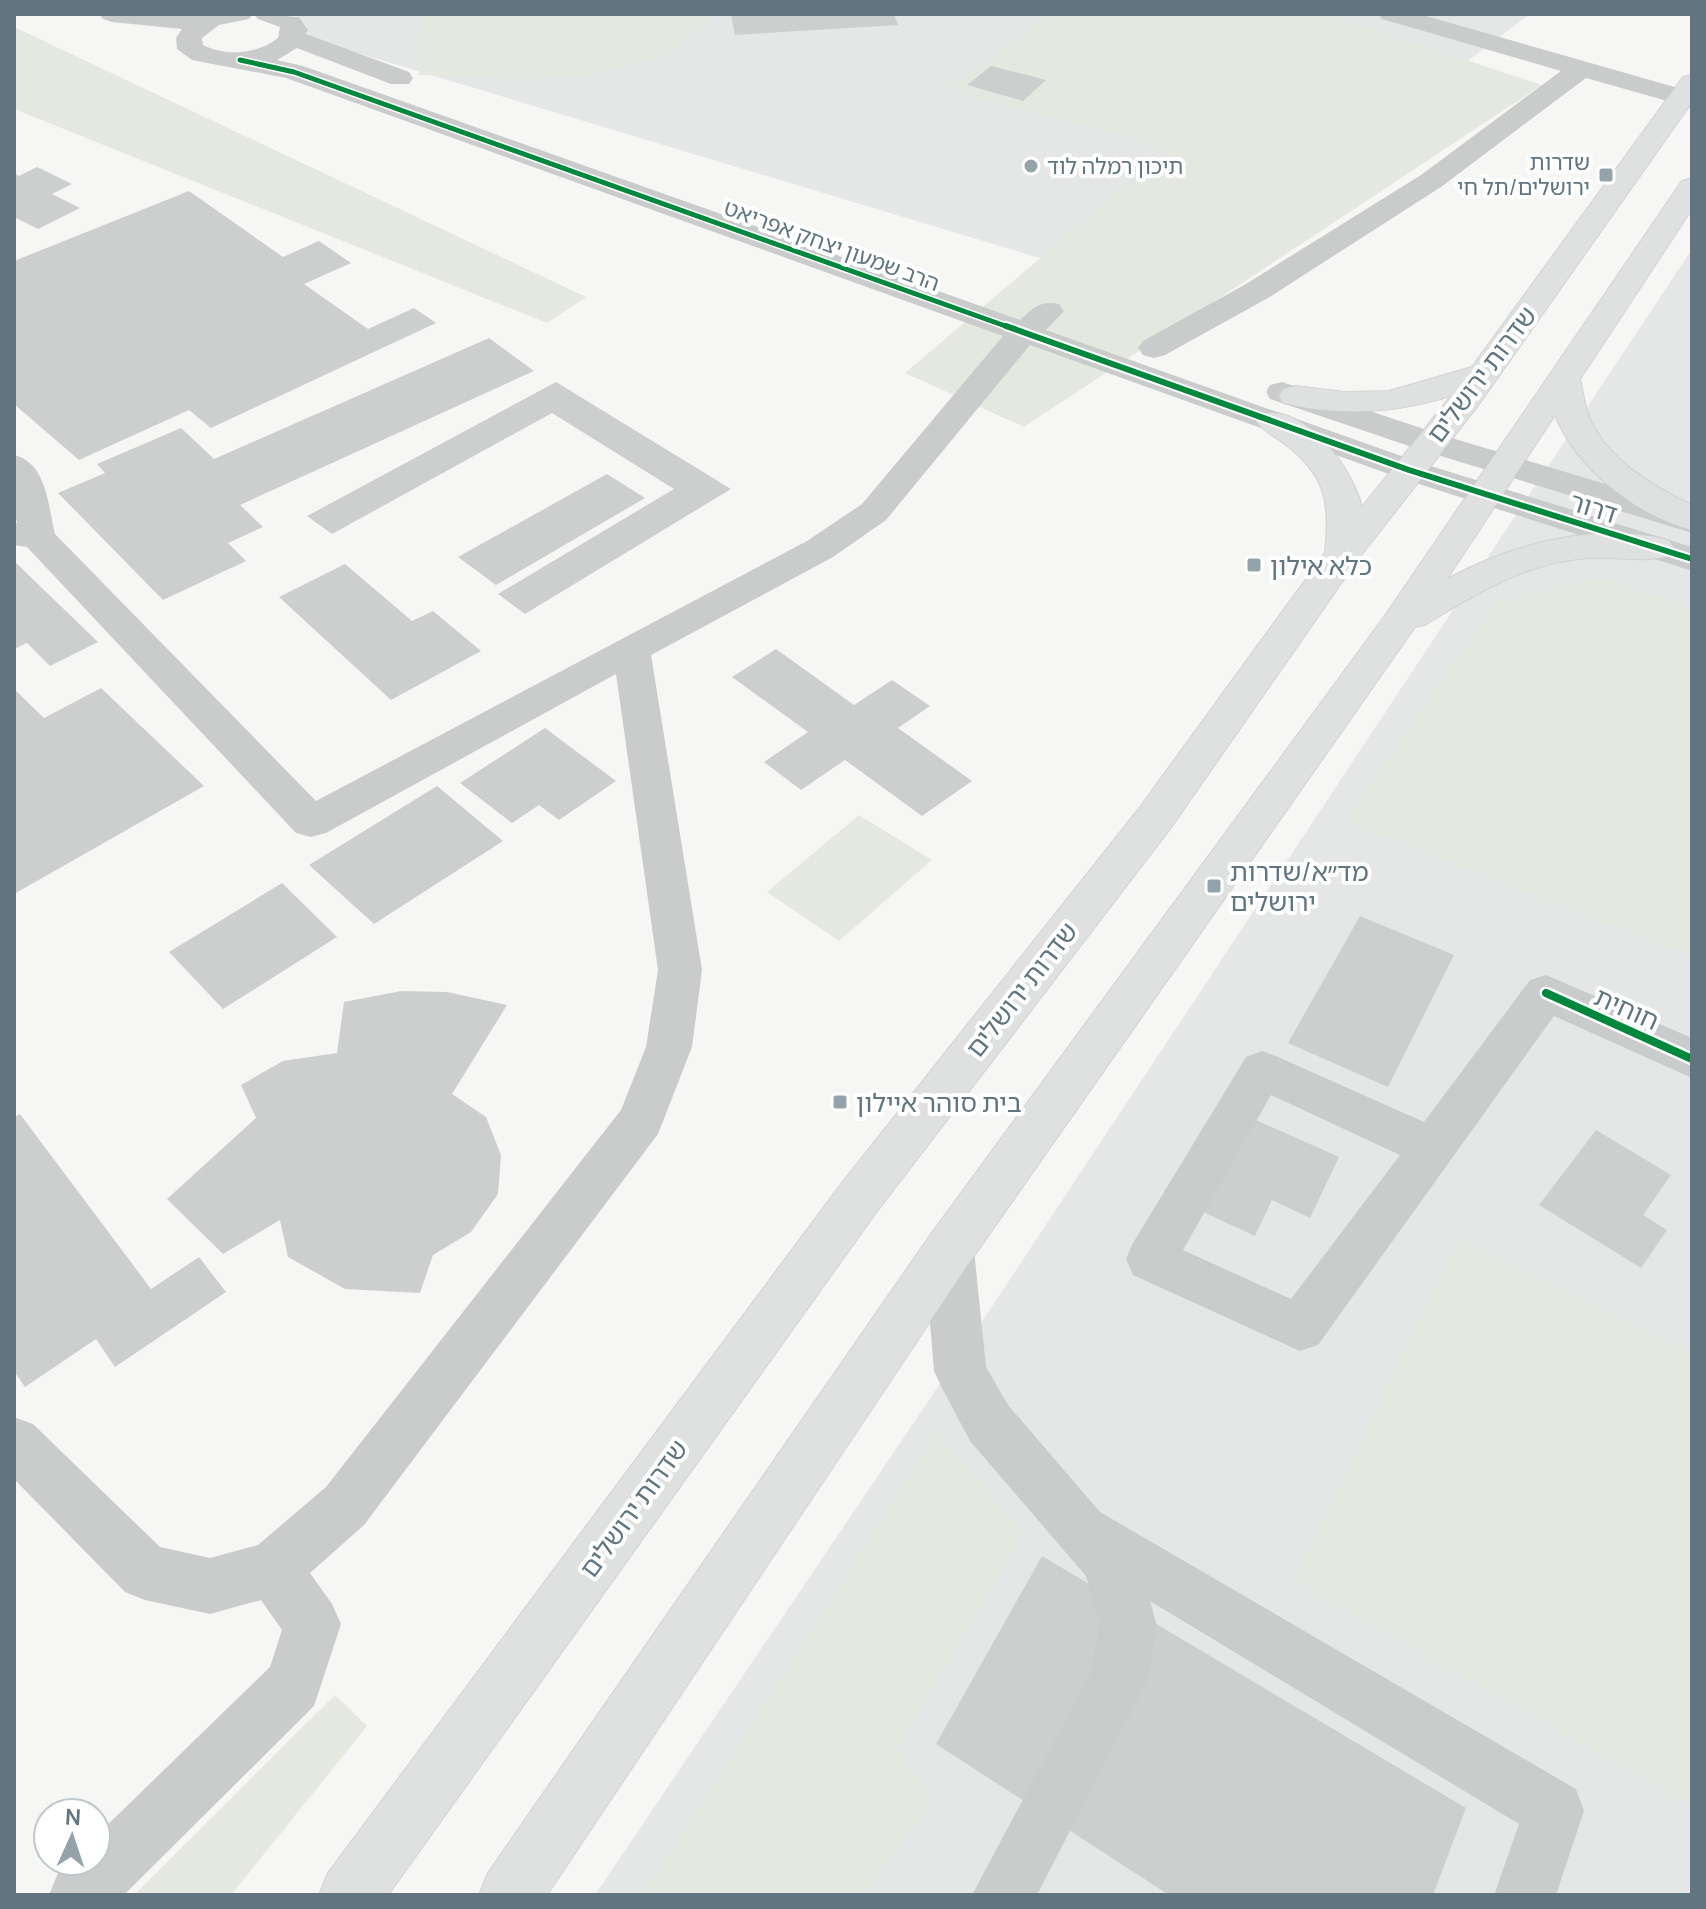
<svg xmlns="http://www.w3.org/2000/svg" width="1706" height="1909" viewBox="0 0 1706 1909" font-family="Manrope,'Noto Sans Hebrew',sans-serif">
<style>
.built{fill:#e5e7e6}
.green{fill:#e5e8e1}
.building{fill:#cdcfcf}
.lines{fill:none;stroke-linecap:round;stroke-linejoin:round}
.major-casing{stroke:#d2d3d3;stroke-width:2}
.minor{fill:#cacccc;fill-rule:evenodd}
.major{fill:#dfe0e0;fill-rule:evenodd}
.cycleway-far2-casing{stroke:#fff;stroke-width:8}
.cycleway-far1-casing{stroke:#fff;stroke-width:10}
.cycleway-casing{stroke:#fff;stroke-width:13}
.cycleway-far2{stroke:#00873e;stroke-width:5}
.cycleway-far1{stroke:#00873e;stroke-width:6}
.cycleway{stroke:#00873e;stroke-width:8}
.poi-dot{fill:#94a2a9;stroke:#fff;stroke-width:3}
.labels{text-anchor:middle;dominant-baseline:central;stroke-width:8;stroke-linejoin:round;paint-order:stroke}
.far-poi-label{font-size:22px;fill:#607580;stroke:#fff;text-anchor:end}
.far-street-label{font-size:22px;fill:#607580;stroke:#fff}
.street-label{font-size:26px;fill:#607580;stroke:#fff}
.poi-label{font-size:26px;fill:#607580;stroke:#fff;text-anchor:start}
</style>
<rect width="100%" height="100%" fill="#f6f6f4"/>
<g class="built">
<path d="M295,14H1530L1159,294L308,38L306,26Z"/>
<path d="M1692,249V1895H595L979,1326Z"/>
</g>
<g class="green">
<path d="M420,14H708V21C631,95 516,76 419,75Z"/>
<path d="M1050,14H1325L1542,85L1024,427L905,373L1169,149L948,89Z"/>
<path d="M14,27L586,297L547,323L14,109Z"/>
<path d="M1596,577L1692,608V957L1346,821L1496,602Z"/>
<path d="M859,815L932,860L839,941L767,892Z"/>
<path d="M1458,1239L1692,1352V1806L1295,1580Z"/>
<path d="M937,1433L1023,1534L896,1750L933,1800L862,1895H644Z"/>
<path d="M335,1695L367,1726L231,1895H134Z"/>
</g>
<g class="building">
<path d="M731,14H894L898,25L735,35Z"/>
<path d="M991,66L1046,80L1023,101L967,85Z"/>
<path d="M37,167L72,184L52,194L80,208L38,229L14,217V173L19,176Z"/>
<path d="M189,191L283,257L319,241L351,263L304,284L368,329L414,308L436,323L211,428L189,410L79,460L14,404V261Z"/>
<path d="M489,338L534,371L240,505L263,527L228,543L246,561L163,600L58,493L105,473L97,464L181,428L214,459Z"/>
<path d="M556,382L731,489L525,614L498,594L674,489L552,413L332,534L307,516Z"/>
<path d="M607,474L645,498L496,585L458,557Z"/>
<path d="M14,561L98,642L50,666L27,643L14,649Z"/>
<path d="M345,564L412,621L433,611L481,651L391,700L279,597Z"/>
<path d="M776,649L854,705L892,680L930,706L898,728L972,781L922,816L845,760L801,790L764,762L808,732L732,677Z"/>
<path d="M101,688L204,786L14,894V689L44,718Z"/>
<path d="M545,728L616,781L559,820L539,805L512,823L460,783Z"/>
<path d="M437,786L503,841L374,924L309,865Z"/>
<path d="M282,883L337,937L223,1009L169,952Z"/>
<path d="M1360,916L1454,955L1388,1087L1288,1043Z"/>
<path d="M401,991L447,992L507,1005L452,1094L486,1117L501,1155L498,1194L471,1232L433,1255L420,1293L345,1289L288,1257L280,1220L223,1254L167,1199L256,1118L241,1085L283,1061L337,1053L344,1002Z"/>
<path d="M20,1114L151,1289L199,1257L226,1292L115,1367L96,1339L25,1387L14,1371V1117Z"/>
<path d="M1249,1117L1339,1157L1310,1218L1272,1200L1255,1236L1199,1210Z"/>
<path d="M1596,1130L1671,1175L1643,1215L1667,1230L1641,1268L1539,1205Z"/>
<path d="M1042,1556L1466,1808L1433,1895H1169L936,1744Z"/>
</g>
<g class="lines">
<g class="major-casing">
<g id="major">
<path d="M1692,75V102L1477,407L1356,562L1170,829L875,1214L388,1895H319L328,1873L841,1184L1140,807L1325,553C1330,504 1327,476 1286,445C1276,437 1264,432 1256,421L1261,414C1305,403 1353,469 1362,507L1451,396C1395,413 1340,417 1283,403L1279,396L1283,389L1295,386L1345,392L1389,391L1472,367L1683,77Z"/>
<path d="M1692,178V209L1580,379C1584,395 1585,412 1594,427C1613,463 1656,488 1692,505V530C1637,516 1577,469 1555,415L1447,579C1512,544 1596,521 1669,540L1674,548L1669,556C1643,563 1615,556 1589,558C1528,562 1476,593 1425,625L1415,627L967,1266L547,1895H479L488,1873L931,1234L1384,617L1682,181Z"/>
</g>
</g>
<g class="minor">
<path d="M99,14H253L249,19L219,25L202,38L203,45C227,57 258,54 278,38L280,27L258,19L254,14L299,17L308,30L306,34L409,72L413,78L409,84H391L297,48L277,60L303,66L1020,320C1033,308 1040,300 1059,304L1064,311L1046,330L1421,463L1692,547V571L1397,477L1030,345L886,520L833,557L651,655L702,970L692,1047L658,1134L364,1525L310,1573L332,1604L341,1624L314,1706L124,1895H49L58,1873L70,1861H96V1836L270,1667L282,1630L261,1600L210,1614L145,1600L125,1592L14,1479V1417L33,1424L160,1547L210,1558L258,1545L326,1487L621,1110L646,1047L658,970L616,674L326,833L311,837L296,833L27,547L14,545V523H17L14,510V455C47,463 48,505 55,534L316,801L807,541L862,504L1003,336L286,78L192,60L177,49L176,38L182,29L112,22L103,19Z"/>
<path d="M1378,14H1419L1692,92V108L1586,78L1441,187L1268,298L1165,355L1154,358L1143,355L1138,348L1143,341L1246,284L1421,175L1561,71L1382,19Z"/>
<path d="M1282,382L1442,435L1692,510V533L1418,449L1270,399L1266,392L1270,385Z"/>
<path d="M1546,975L1692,1038V1078L1554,1016L1318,1345L1300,1351L1133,1275L1126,1259L1133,1243L1246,1057L1262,1051L1278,1057L1424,1122L1530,980ZM1271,1095L1400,1155L1291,1299L1183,1250Z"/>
<path d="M949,1228L967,1234L974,1250L986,1367L1008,1405L1100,1512L1576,1789L1584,1811L1556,1895H1494L1519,1824L1150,1601L1157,1626L1148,1679L1037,1895H972L1091,1672L1099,1626L1086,1576L970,1441L942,1388L934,1371L924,1250L931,1234Z"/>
</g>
<use href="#major" class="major"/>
<g class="cycleway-far2-casing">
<path id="cycleway-far2" d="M240,60L294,72L1011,328"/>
</g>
<g class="cycleway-far1-casing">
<path id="cycleway-far1" d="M1006,326L1409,470L1692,559"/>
</g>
<g class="cycleway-casing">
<path id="cycleway" d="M1546,993L1692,1059"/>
</g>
<use href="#cycleway-far2" class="cycleway-far2"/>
<use href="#cycleway-far1" class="cycleway-far1"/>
<use href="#cycleway" class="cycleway"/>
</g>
<g class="poi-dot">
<circle cx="1031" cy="166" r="8"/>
<rect x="1598" y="167" width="16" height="16" rx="4"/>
<rect x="1246" y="557" width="16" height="16" rx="4"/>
<rect x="1206" y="878" width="16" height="16" rx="4"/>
<rect x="832" y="1094" width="16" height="16" rx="4"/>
</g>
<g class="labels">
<g class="far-poi-label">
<text x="1590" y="162">שדרות<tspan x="1590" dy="25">ירושלים/תל חי</tspan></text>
<text x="1047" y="166" text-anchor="start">תיכון רמלה לוד</text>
</g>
<g class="far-street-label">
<text transform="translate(832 245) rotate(20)">הרב שמעון יצחק אפריאט</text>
</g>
<g class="street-label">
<text transform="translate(1481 374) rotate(-53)">שדרות ירושלים</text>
<text transform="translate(1594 507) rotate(17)">דרור</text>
<text transform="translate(1021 989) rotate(-52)">שדרות ירושלים</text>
<text transform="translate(1627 1008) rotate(24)">חוחית</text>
<text transform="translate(633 1508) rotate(-54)">שדרות ירושלים</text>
</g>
<g class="poi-label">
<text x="1270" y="565">כלא אילון</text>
<text x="1230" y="871">מד״א/שדרות<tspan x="1230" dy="30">ירושלים</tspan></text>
<text x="856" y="1102">בית סוהר איילון</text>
</g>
</g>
<rect width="1706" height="1909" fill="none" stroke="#607580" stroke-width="32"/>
<g transform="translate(72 1837) rotate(3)"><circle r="38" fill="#ffffff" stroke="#bfc8cc" stroke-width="2"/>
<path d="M0-6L14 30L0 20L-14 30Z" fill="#94a2a9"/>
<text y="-12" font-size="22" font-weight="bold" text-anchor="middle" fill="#607580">N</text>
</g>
</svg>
